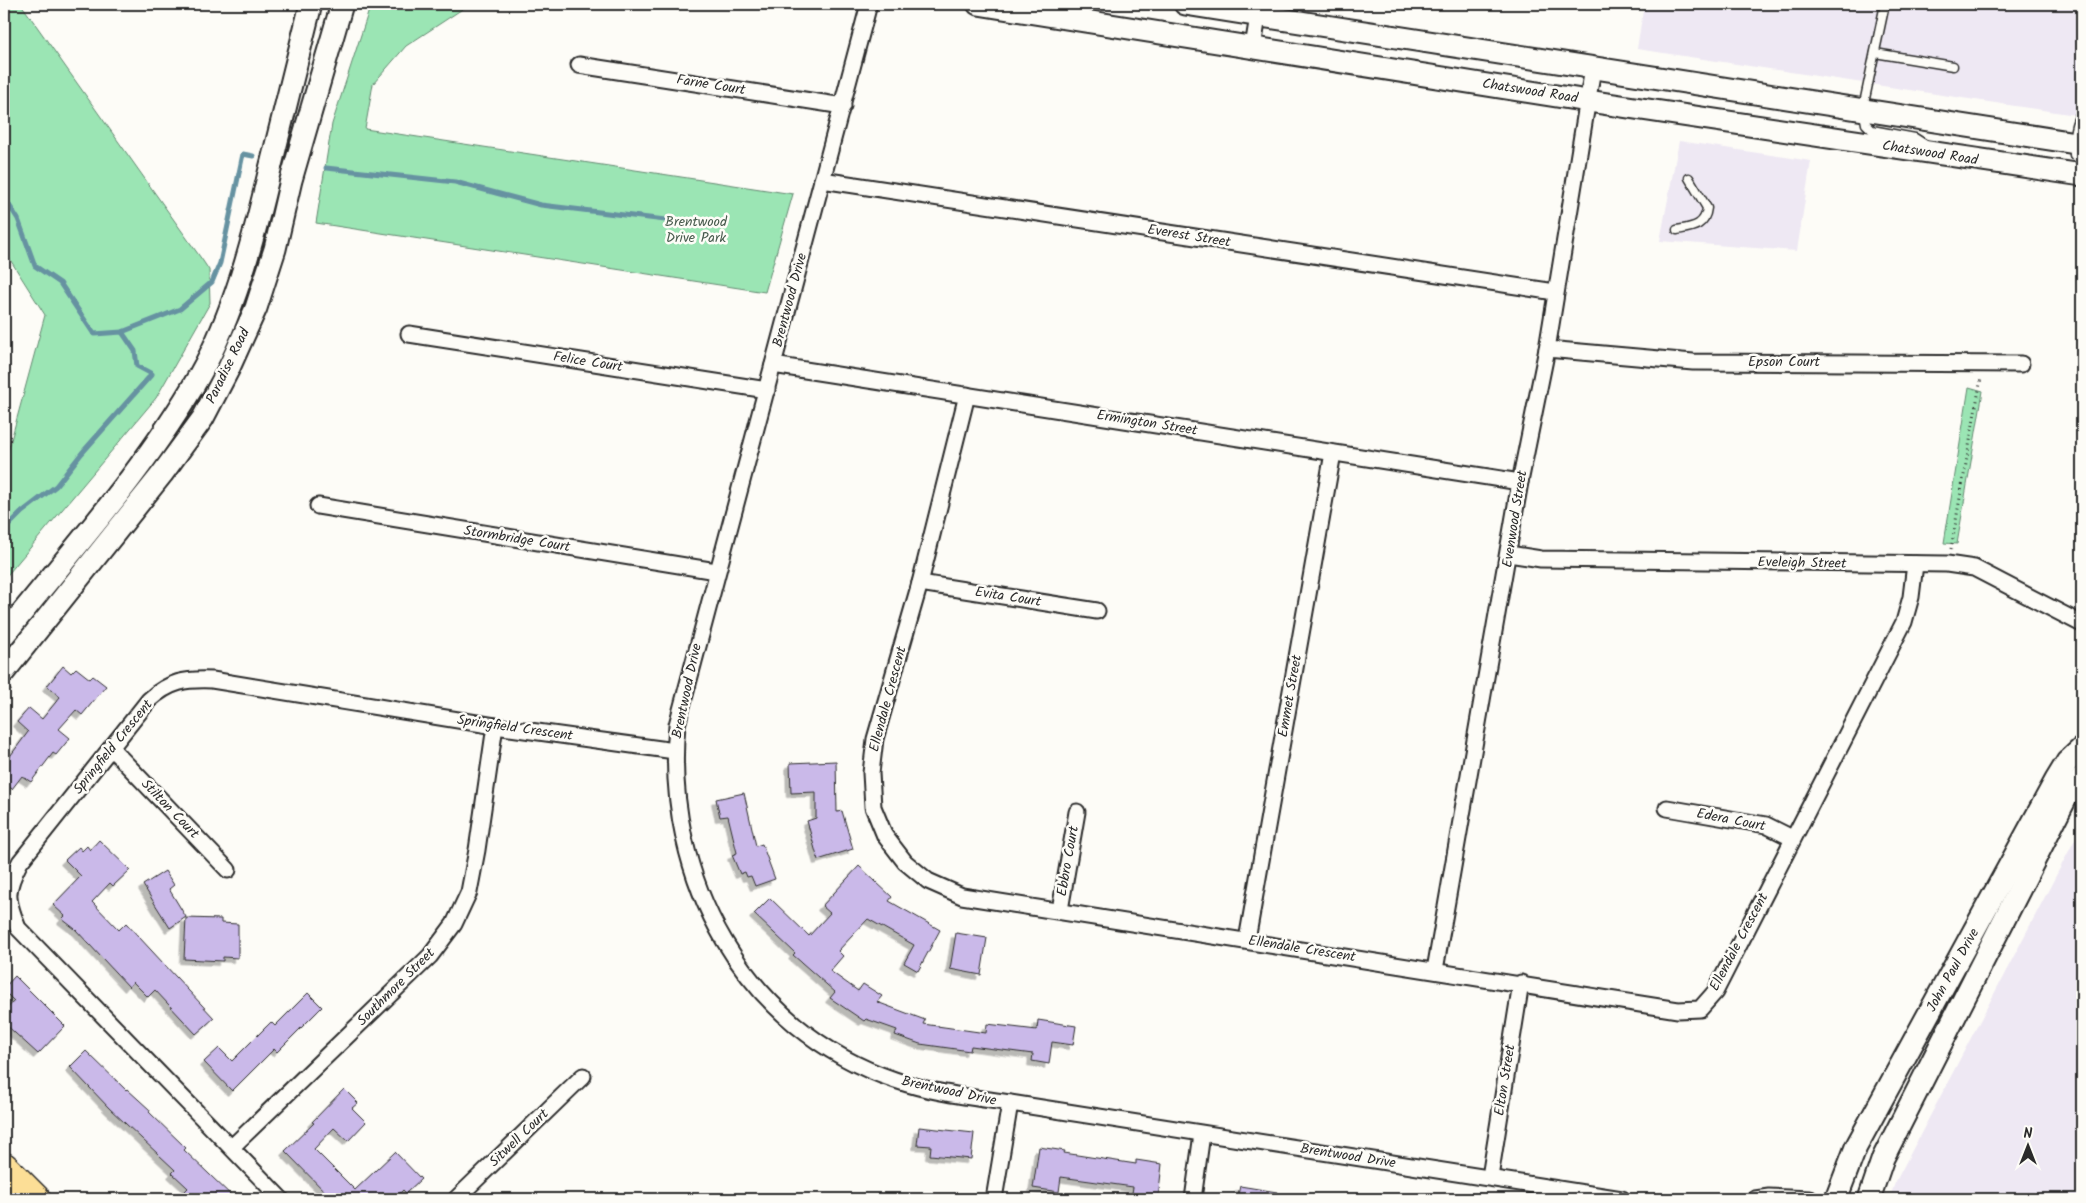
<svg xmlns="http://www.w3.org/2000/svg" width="2086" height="1203" viewBox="0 0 2086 1203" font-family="Kalam,sans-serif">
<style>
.built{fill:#eee8f3}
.green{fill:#9be5b4;stroke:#638870}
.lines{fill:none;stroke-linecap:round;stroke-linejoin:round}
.stream{stroke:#6692a1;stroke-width:5}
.building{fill:#cab9e9;stroke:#2b2b2b;filter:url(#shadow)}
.lane-casing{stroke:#2b2b2b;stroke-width:11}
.street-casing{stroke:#2b2b2b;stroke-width:19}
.secondary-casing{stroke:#2b2b2b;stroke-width:25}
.highway-casing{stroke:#2b2b2b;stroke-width:31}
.path{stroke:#2b2b2b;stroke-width:3;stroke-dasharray:1 4;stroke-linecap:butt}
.lane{stroke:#fdfcf7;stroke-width:8}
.street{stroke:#fdfcf7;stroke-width:15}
.secondary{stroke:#fdfcf7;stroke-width:21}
.highway{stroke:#fcde96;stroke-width:28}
.labels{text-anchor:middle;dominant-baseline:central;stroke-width:5;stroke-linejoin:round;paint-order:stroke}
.street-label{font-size:14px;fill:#2b2b2b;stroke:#fdfcf7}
.park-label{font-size:14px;fill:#475a4d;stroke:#fdfcf7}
</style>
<defs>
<filter id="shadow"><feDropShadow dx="-4.5" dy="4.5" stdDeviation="0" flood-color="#0004"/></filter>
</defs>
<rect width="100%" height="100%" fill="#fdfcf7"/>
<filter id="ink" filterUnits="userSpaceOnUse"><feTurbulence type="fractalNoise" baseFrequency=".02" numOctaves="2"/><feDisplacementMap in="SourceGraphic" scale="10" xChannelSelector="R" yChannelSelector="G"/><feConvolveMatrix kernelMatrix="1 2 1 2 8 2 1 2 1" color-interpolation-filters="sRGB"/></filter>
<g filter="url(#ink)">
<g class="built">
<path d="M1644,4H2082V116L1637,49Z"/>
<path d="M1679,141L1811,161L1797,251L1660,241Z"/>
<path d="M2082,826V1199H1889L1895,1183Z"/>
</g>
<g class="green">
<path d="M4,4H21L203,261L209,270L210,303L156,398L4,579V466L45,315L4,250Z"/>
<path d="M371,4H470L406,46L373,84L365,129L793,194L765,292L316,223L332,124Z"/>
<path d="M1969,387L1983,391L1957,544L1944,543Z"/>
</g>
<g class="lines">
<g class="stream">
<path d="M326,168L455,182L541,205L715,226"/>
<path d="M4,197L18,219L35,266L60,283L94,334L122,332L135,351L137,366L152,374L82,453L56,486L22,512L4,530"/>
<path d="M122,332L180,309L212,282L220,263L243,154L253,156"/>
</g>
</g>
<g class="building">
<path d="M63,666L71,673L76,668L90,679L93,676L106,686L82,715L76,710L59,729L70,738L56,755L53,753L31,782L22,776L12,789L4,783V773L9,766L5,763L28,732L17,722L29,708L42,719L60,697L47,686Z"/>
<path d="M836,761L837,812L842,811L853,849L818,860L807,821L816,818V792L791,793L790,763Z"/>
<path d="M744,793L756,846L762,844L775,879L755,886L751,876L747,877L745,872L740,874L732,855L737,853L728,816L720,817L716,799Z"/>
<path d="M99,840L130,870L113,886L110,883L92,902L119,930L126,923L214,1018L196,1034L155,990L148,997L133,982L129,987L75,929L62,919L65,916L53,905L81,876L65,860L79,847L82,851L87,846L90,850Z"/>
<path d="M859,866L892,897L889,901L940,930L918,971L904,963L914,945L868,919L838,951L843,956L830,971L858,991L863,984L882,996L877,1002L925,1020L923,1024L986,1033L987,1024L1037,1030L1038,1020L1076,1026L1073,1045L1052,1042L1049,1064L1032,1061L1033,1054L971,1046L970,1051L920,1044L895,1035L897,1030L866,1019L864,1021L830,998L835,992L793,955L795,953L754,914L770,898L809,936L830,913L822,906Z"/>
<path d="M165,871L174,885L169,889L186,917L170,928L143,885Z"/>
<path d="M186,918L221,919V923L238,924V958L223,957V961L184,959Z"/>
<path d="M956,933L987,938L981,975L950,969Z"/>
<path d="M15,976L65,1026L38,1054L4,1023V1012L14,1001L4,991V988Z"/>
<path d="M308,993L322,1007L277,1052L274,1049L232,1091L204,1062L219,1048L232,1061L271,1022L275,1026Z"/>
<path d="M86,1051L126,1090L127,1089L150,1110L149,1112L186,1148L184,1150L235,1199H177L188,1188L172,1173L175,1170L109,1108L70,1067Z"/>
<path d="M344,1089L358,1103L352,1108L366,1122L348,1141L334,1128L314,1149L355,1190L395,1152L421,1179L406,1193L403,1190L394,1199H332L285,1151L314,1123L312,1122Z"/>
<path d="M919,1127L974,1133L971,1159L930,1155L931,1146L917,1145Z"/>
<path d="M1039,1147L1065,1151L1064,1153L1136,1164V1160L1162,1164L1158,1199H1131L1133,1187L1061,1177L1059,1192L1033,1188Z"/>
<path d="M1240,1186L1277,1192L1276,1199H1237Z"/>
</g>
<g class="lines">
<g class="lane-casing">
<g id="lane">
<path d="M1885,4L1863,108L1866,124L1872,130L1915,138L1926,145"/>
<path d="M1875,53L1953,66"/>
<path d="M2082,112C2074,123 2073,142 2074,155L2082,162"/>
<path d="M1677,230C1693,227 1705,226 1707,208L1689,178"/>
</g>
</g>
<g class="street-casing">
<g id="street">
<path d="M869,4L677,725C663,878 745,1030 895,1080C932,1093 971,1097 1010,1103L1622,1199"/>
<path d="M1253,47L1260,4"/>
<path d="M579,65L843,106"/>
<path d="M822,180L1555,292"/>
<path d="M409,334L767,390"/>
<path d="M1547,349L1693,362L2021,364"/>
<path d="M773,365L1520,482"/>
<path d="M967,395L920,583L875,739L871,773L873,807L885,836L905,862L928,881L962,896L1678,1010L1700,1009L1715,992L1904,622L1911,597L1915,564"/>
<path d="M318,506L716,571"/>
<path d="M1509,554L1541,559L1947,564L1974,568L2082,624"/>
<path d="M920,583L1097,611"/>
<path d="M111,748L228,870"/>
<path d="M1667,808L1766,825L1792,838"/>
<path d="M1060,910L1077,812"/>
<path d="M1247,940L1333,453"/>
<path d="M1435,970L1520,482L1547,349L1593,68"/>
<path d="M232,1147L430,956L454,924L469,892L477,850L495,726"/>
<path d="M1490,1177L1521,983"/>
<path d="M281,1199L18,928C6,898 5,891 20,862L149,700C170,681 185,679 212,680L495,726L675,751"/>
<path d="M456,1199L583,1076"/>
<path d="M994,1199L1010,1103"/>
<path d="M1193,1199L1202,1134"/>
<path d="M1755,1199L1769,1197L1810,1199"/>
</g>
</g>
<g class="secondary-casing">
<g id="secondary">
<path d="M978,4L1588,101L2082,175"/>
<path d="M1185,4L2082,144"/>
<path d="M4,635C71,551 146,469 199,376C234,314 253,241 269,173C283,116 297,60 311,4"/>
<path d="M4,672L162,474L203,418L228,370L256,308L275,249L291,180L342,4"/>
<path d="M1836,1199L1856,1147L2056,780L2067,762L2082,748"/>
<path d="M1869,1199L1883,1158L2066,798L2082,777"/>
</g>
</g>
<g class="highway-casing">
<path id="highway" d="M4,1167L36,1199"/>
</g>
<g class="path">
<path d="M1951,549L1981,378"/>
<path d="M4,698L11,689"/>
<path d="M1479,1199L1482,1191"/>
</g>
<use href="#lane" class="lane"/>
<use href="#street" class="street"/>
<use href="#secondary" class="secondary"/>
<use href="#highway" class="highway"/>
</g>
</g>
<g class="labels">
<g class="street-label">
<text transform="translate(711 85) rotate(9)">Farne Court</text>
<text transform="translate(1530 91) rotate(9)">Chatswood Road</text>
<text transform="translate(1930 153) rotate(9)">Chatswood Road</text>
<text transform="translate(1189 236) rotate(9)">Everest Street</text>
<text transform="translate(790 300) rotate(-75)">Brentwood Drive</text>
<text transform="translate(588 362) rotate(9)">Felice Court</text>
<text x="1784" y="362">Epson Court</text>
<text transform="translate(228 366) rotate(-64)">Paradise Road</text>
<text transform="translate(1147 423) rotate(9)">Ermington Street</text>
<text transform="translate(1515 519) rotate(-81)">Evenwood Street</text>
<text transform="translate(517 539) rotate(9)">Stormbridge Court</text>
<text transform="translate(1802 563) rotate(1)">Eveleigh Street</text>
<text transform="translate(1008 597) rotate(9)">Evita Court</text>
<text transform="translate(687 691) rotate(-78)">Brentwood Drive</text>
<text transform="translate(1290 696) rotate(-80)">Emmet Street</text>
<text transform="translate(888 699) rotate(-75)">Ellendale Crescent</text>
<text transform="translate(515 728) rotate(8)">Springfield Crescent</text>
<text transform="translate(113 747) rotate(-51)">Springfield Crescent</text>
<text transform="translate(170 809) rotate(46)">Stilton Court</text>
<text transform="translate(1731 820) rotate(11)">Edera Court</text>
<text transform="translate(1068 861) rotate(-80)">Ebbro Court</text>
<text transform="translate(1739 942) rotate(-62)">Ellendale Crescent</text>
<text transform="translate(1302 949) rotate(9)">Ellendale Crescent</text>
<text transform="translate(1953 970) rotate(-61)">John Paul Drive</text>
<text transform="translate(396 987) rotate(-45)">Southmore Street</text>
<text transform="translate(1505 1080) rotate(-81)">Elton Street</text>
<text transform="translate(949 1091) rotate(12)">Brentwood Drive</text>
<text transform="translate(519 1138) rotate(-44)">Sitwell Court</text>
<text transform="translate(1348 1156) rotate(9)">Brentwood Drive</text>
</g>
<g class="park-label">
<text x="696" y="222">Brentwood<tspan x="696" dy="16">Drive Park</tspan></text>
</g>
</g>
<rect width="2086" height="1203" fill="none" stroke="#fdfcf7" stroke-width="20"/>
<rect x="10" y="10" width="2066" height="1183" fill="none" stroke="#2b2b2b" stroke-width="2" filter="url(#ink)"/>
<g transform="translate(2028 1146)" stroke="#fdfcf7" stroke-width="4" paint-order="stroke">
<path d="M0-4L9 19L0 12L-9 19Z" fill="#2b2b2b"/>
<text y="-8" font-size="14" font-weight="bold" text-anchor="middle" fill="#2b2b2b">N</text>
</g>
</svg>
